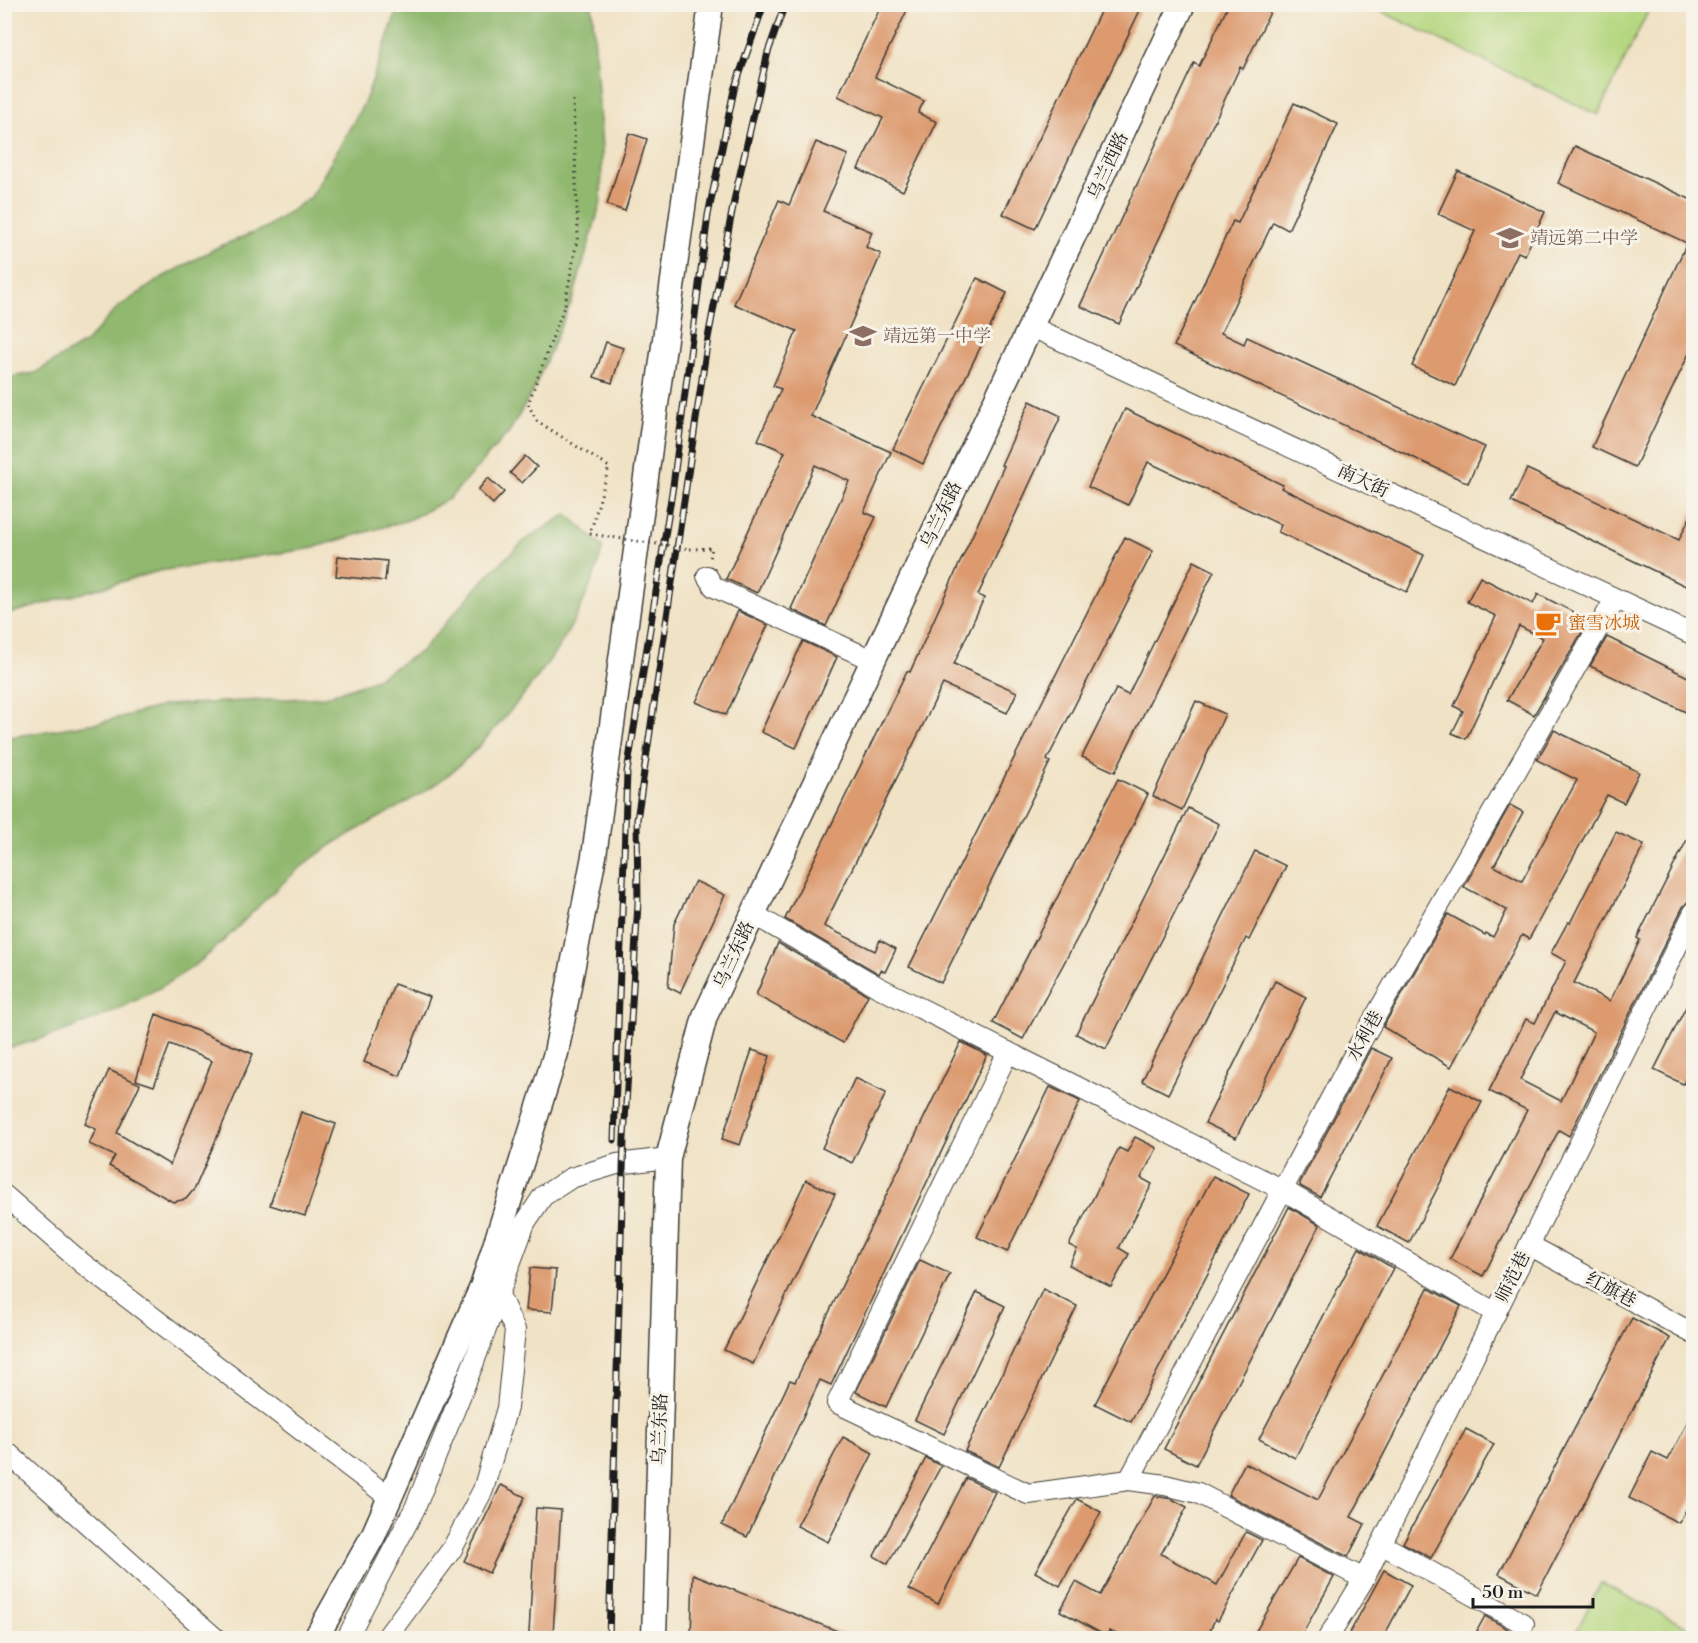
<svg xmlns="http://www.w3.org/2000/svg" width="1698" height="1643" viewBox="0 0 1698 1643" font-family="'Libre Bodoni','Noto Serif SC',serif">
<style>
.green{fill:#b5d780;stroke:#687a4e;stroke-width:1.5}
.forest{fill:#90b86e;stroke:#566a45;stroke-width:1.5}
.building{fill:#dc9a6e;fill-rule:evenodd}
.lines{fill:none;stroke-linecap:round;stroke-linejoin:round}
.minor-casing{stroke:#3c3a35;stroke-width:22}
.major-casing{stroke:#3c3a35;stroke-width:27}
.path{stroke:#3c3a35;stroke-width:3;stroke-dasharray:1.5 4.5;stroke-linecap:butt}
.minor{stroke:#fff;stroke-width:20}
.major{stroke:#fff;stroke-width:24}
.rail-casing{stroke:#1c1c1c;stroke-width:7}
.rail{stroke:#f7f3e8;stroke-width:4.5;stroke-dasharray:14;stroke-linecap:butt}
.path-bridge{stroke:#3c3a35;stroke-width:3;stroke-dasharray:1.5 4.5;stroke-linecap:butt}
.labels{text-anchor:middle;dominant-baseline:central;stroke-width:6;stroke-linejoin:round;paint-order:stroke}
.street-label{font-size:18px;fill:#1c1c1c;stroke:#f7f3e8}
.education-label{font-size:18px;fill:#785e54;stroke:#f7f3e8;text-anchor:start}
.food-label{font-size:18px;fill:#c56008;stroke:#f7f3e8;text-anchor:start}
</style>
<rect width="100%" height="100%" fill="#f7f3e8"/>
<filter id="ink" filterUnits="userSpaceOnUse"><feTurbulence type="fractalNoise" baseFrequency=".0167" numOctaves="2"/><feDisplacementMap in="SourceGraphic" scale="12" xChannelSelector="R" yChannelSelector="G"/><feConvolveMatrix kernelMatrix="1 2 1 2 8 2 1 2 1" color-interpolation-filters="sRGB"/></filter>
<filter id="wash" filterUnits="userSpaceOnUse"><feTurbulence type="fractalNoise" baseFrequency=".008" numOctaves="4" result="noise"/><feDisplacementMap in="SourceGraphic" scale="24" xChannelSelector="R" yChannelSelector="G"/><feGaussianBlur stdDeviation="1.35" result="paint"/><feColorMatrix in="noise" values="0 0 0 0 0 0 0 0 0 0 0 0 0 0 0 0 0 1.4 0 .05"/><feComposite in="paint" operator="in"/></filter>
<g filter="url(#wash)">
<rect width="100%" height="100%" fill="#f0e2c5"/>
<g class="green">
<path d="M1383,4H1651V5L1598,115L1380,11Z"/>
<path d="M1601,1583L1693,1630V1638H1573Z"/>
</g>
<g class="forest">
<path d="M399,5H592L602,149L601,202L573,298L533,391L509,432L449,499L408,520L308,549L159,571L5,615V378L35,373L86,342L117,308L163,277L216,248L265,228L311,197L365,101Z"/>
<path d="M567,514L603,547C586,612 554,659 510,711C489,736 467,761 440,781C397,812 346,831 305,864C266,894 230,940 191,968C134,1007 70,1032 5,1049V738L102,722L166,705L325,697L374,680L420,652L489,574L525,540Z"/>
</g>
<g id="blocks">
<g class="building">
<path d="M882,4H910L875,77L924,101L918,113L937,122L903,191L858,169L883,118L838,96Z"/>
<path d="M1104,4H1143L1035,229L1003,214Z"/>
<path d="M1229,4H1274L1243,69L1240,67L1119,324L1080,306L1194,63L1199,66Z"/>
<path d="M1294,103L1338,124L1288,230L1273,222L1221,333L1244,344L1247,337L1485,447L1468,483L1174,346L1233,221L1238,223Z"/>
<path d="M629,133L647,139L625,211L607,205Z"/>
<path d="M816,142L848,155L823,211L872,232L866,247L881,254L811,416L891,452L864,512L876,517L826,626L791,609L849,481L815,465L757,593L726,579L785,452L758,440L781,389L773,386L797,331L734,304L779,200L789,205Z"/>
<path d="M1575,146L1694,201V343L1635,467L1592,447L1687,243L1558,183Z"/>
<path d="M1458,171L1545,212L1525,255L1518,252L1455,386L1412,366L1475,231L1438,214Z"/>
<path d="M977,278L1007,293L923,464L893,449Z"/>
<path d="M606,342L623,348L612,383L594,377Z"/>
<path d="M1030,401L1061,416L978,595L984,598L954,664L1017,692L1007,713L943,684L824,926L875,951L880,940L896,949L885,972L881,970L879,974L785,919L907,671L910,672L1004,466L1001,465Z"/>
<path d="M1125,409L1283,485L1281,488L1424,555L1407,592L1278,532L1281,525L1148,462L1128,505L1088,487Z"/>
<path d="M525,456L537,467L522,483L510,473Z"/>
<path d="M1527,469L1679,540L1694,509V590L1511,502Z"/>
<path d="M488,478L504,492L493,504L478,490Z"/>
<path d="M1125,537L1153,551L1047,760L1050,762L941,983L909,967Z"/>
<path d="M338,556L387,561L385,581L336,576Z"/>
<path d="M1194,561L1214,571L1115,772L1082,757L1116,689L1128,695Z"/>
<path d="M1480,577L1533,604L1538,594L1589,620L1534,715L1507,700L1543,638L1519,626L1466,739L1452,733L1463,711L1454,706L1496,616L1467,602Z"/>
<path d="M738,611L768,625L726,715L696,702Z"/>
<path d="M1607,637L1694,680V716L1590,666Z"/>
<path d="M803,641L837,657L796,748L761,732Z"/>
<path d="M1196,701L1225,714L1182,810L1153,796Z"/>
<path d="M1554,730L1639,772L1624,803L1607,795L1529,939L1522,935L1451,1067L1383,1027L1448,914L1485,935L1486,933L1493,937L1507,910L1464,887L1510,805L1523,812L1494,866L1522,881L1577,780L1537,760Z"/>
<path d="M1118,779L1148,794L1085,924L1023,1039L993,1023Z"/>
<path d="M1188,808L1219,824L1106,1049L1076,1034Z"/>
<path d="M1694,826V895L1683,907L1569,1136L1559,1130L1483,1276L1450,1259L1527,1110L1489,1091L1526,1019L1535,1023L1566,961L1551,953L1568,922L1570,923L1616,832L1644,845L1574,983L1610,1001L1640,940L1637,938ZM1555,1012L1594,1032L1561,1101L1520,1080Z"/>
<path d="M1255,851L1286,866L1249,940L1246,938L1168,1094L1142,1081Z"/>
<path d="M695,881L725,895L680,993L668,987L674,924Z"/>
<path d="M778,943L868,995L843,1043L756,995Z"/>
<path d="M1275,981L1306,997L1236,1138L1205,1123Z"/>
<path d="M394,984L430,997L400,1076L364,1062Z"/>
<path d="M1694,991V1063L1683,1084L1654,1070Z"/>
<path d="M156,1014L253,1054L195,1188L186,1199L173,1202L109,1166L115,1156L89,1144L96,1129L85,1124L109,1070L140,1084L117,1133L170,1165L212,1061L170,1044L154,1086L136,1080Z"/>
<path d="M961,1042L987,1055L831,1385L820,1380L747,1537L722,1525L790,1380L795,1382Z"/>
<path d="M1371,1048L1392,1058L1320,1197L1300,1186V1183Z"/>
<path d="M752,1050L770,1056L740,1145L722,1139Z"/>
<path d="M855,1078L886,1093L852,1163L822,1148Z"/>
<path d="M1450,1086L1482,1102L1409,1243L1377,1226Z"/>
<path d="M1050,1087L1080,1101L1007,1252L977,1237Z"/>
<path d="M301,1112L336,1124L305,1216L270,1205Z"/>
<path d="M1135,1137L1157,1148L1141,1178L1152,1184L1119,1248L1129,1254L1111,1287L1069,1265L1077,1249L1069,1245L1119,1148L1127,1152Z"/>
<path d="M1213,1176L1249,1194L1131,1422L1095,1404Z"/>
<path d="M806,1180L835,1194L753,1364L724,1350Z"/>
<path d="M1289,1207L1320,1225L1196,1465L1164,1449Z"/>
<path d="M1359,1248L1393,1268L1295,1458L1259,1439Z"/>
<path d="M920,1260L950,1274L886,1407L856,1392Z"/>
<path d="M530,1268L556,1270L552,1312L526,1310Z"/>
<path d="M1428,1288L1461,1306L1351,1517L1365,1524L1348,1557L1228,1495L1245,1463L1318,1500Z"/>
<path d="M1043,1289L1077,1306L999,1467L965,1451Z"/>
<path d="M977,1292L1005,1306L944,1434L915,1420Z"/>
<path d="M1632,1318L1670,1338L1537,1594L1499,1574Z"/>
<path d="M1694,1410V1495L1679,1523L1629,1498L1652,1452L1668,1460Z"/>
<path d="M1466,1429L1494,1444L1431,1558L1403,1543Z"/>
<path d="M843,1437L873,1453L828,1542L797,1526Z"/>
<path d="M926,1458L941,1466L888,1564L874,1556Z"/>
<path d="M966,1478L995,1492L938,1604L909,1589Z"/>
<path d="M501,1485L525,1497L489,1573L464,1561Z"/>
<path d="M1155,1496L1172,1499L1187,1507L1161,1554L1217,1585L1246,1532L1262,1540L1218,1621L1215,1619L1207,1638H1128L1109,1631L1106,1636L1060,1611L1076,1582L1100,1595Z"/>
<path d="M1077,1499L1101,1512L1060,1586L1035,1572Z"/>
<path d="M536,1508L561,1510L553,1634L529,1633Z"/>
<path d="M1298,1558L1334,1577L1300,1638H1252Z"/>
<path d="M1384,1570L1411,1585L1383,1638H1347Z"/>
<path d="M693,1574L855,1638H691Z"/>
<path d="M1485,1616L1508,1629L1503,1638H1473Z"/>
</g>
</g>
</g>
<g filter="url(#ink)">
<use href="#blocks" fill-opacity="0" stroke="#3c3a35" stroke-width="1.5"/>
<g class="lines">
<g class="minor-casing">
<g id="minor">
<path d="M1032,327L1694,635"/>
<path d="M707,576L714,587L872,660"/>
<path d="M753,914L878,987L1283,1190L1496,1313"/>
<path d="M1008,1052L837,1403L1028,1494L1129,1480L1165,1485L1198,1493L1364,1579"/>
<path d="M4,1195L82,1263L390,1498"/>
<path d="M1529,1245L1694,1334"/>
<path d="M9,1454L215,1638"/>
<path d="M1129,1480L1359,1045L1615,599"/>
<path d="M1381,1544L1524,1624"/>
<path d="M347,1638L415,1508L474,1362L525,1223L543,1196L571,1178L617,1164L668,1158"/>
<path d="M386,1638L452,1549L483,1490L507,1408L515,1330L499,1295"/>
<path d="M1328,1638L1364,1579L1694,912"/>
</g>
</g>
<g class="major-casing">
<g id="major">
<path d="M316,1638L373,1536L482,1287L556,1053L594,856L711,4"/>
<path d="M654,1638L668,1158L705,1016L1183,4"/>
</g>
</g>
<g class="path">
<path d="M573,100L578,235L565,304L528,404L537,421L609,467L590,534"/>
<path d="M690,549L712,548L710,559"/>
</g>
<use href="#minor" class="minor"/>
<use href="#major" class="major"/>
<g class="rail-casing">
<g id="rail">
<path d="M614,1140L627,772L673,486L708,215L734,90L764,4"/>
<path d="M609,1638L624,1138L638,903L637,820L708,338L735,196L768,52L785,4"/>
</g>
</g>
<use href="#rail" class="rail"/>
<path class="path-bridge" d="M590,534L690,549"/>
</g>
</g>
<defs>
<g id="school-bare" transform="scale(2.07)"><path d="M0-5L7-2L0 1L-7-2ZM-4 1L0 2.5L4 1V4Q0 6-4 4Z" fill="#8d6e63" stroke="#f7f3e8" stroke-width="2.5" paint-order="stroke"/></g>
<g id="cafe-bare" transform="scale(2.07)"><path d="M-5.5-4.5H6V0H3Q3 3.5 0 3.5H-2.5Q-5.5 3.5-5.5 0ZM3-3.2v2h1.7v-2ZM-6 4.5H4V6H-6Z" fill="#e8710a" stroke="#f7f3e8" stroke-width="2.5" paint-order="stroke"/></g>
</defs>
<g fill-rule="evenodd">
<use href="#school-bare" x="1510" y="238"/>
<use href="#school-bare" x="863" y="336"/>
<use href="#cafe-bare" x="1548" y="623"/>
</g>
<g class="labels">
<g class="street-label">
<text transform="translate(1108 166) rotate(-65)">乌兰西路</text>
<text transform="translate(1363 481) rotate(25)">南大街</text>
<text transform="translate(941 515) rotate(-64)">乌兰东路</text>
<text transform="translate(734 955) rotate(-65)">乌兰东路</text>
<text transform="translate(1365 1036) rotate(-61)">水利巷</text>
<text transform="translate(1513 1277) rotate(-64)">师范巷</text>
<text transform="translate(1611 1290) rotate(28)">红旗巷</text>
<text transform="translate(660 1429) rotate(-88)">乌兰东路</text>
</g>
<g class="education-label">
<text x="1530" y="238">靖远第二中学</text>
<text x="883" y="336">靖远第一中学</text>
</g>
<g class="food-label">
<text x="1568" y="623">蜜雪冰城</text>
</g>
</g>
<rect width="1698" height="1643" fill="none" stroke="#f7f3e8" stroke-width="24"/>
<path d="M1473 1598v9h120v-9" fill="none" stroke="#1c1c1c" stroke-width="3"/>
<text x="1482" y="1598" font-size="18" fill="#1c1c1c" stroke="#f7f3e8" stroke-width="4.5" paint-order="stroke">50 m</text>
</svg>
